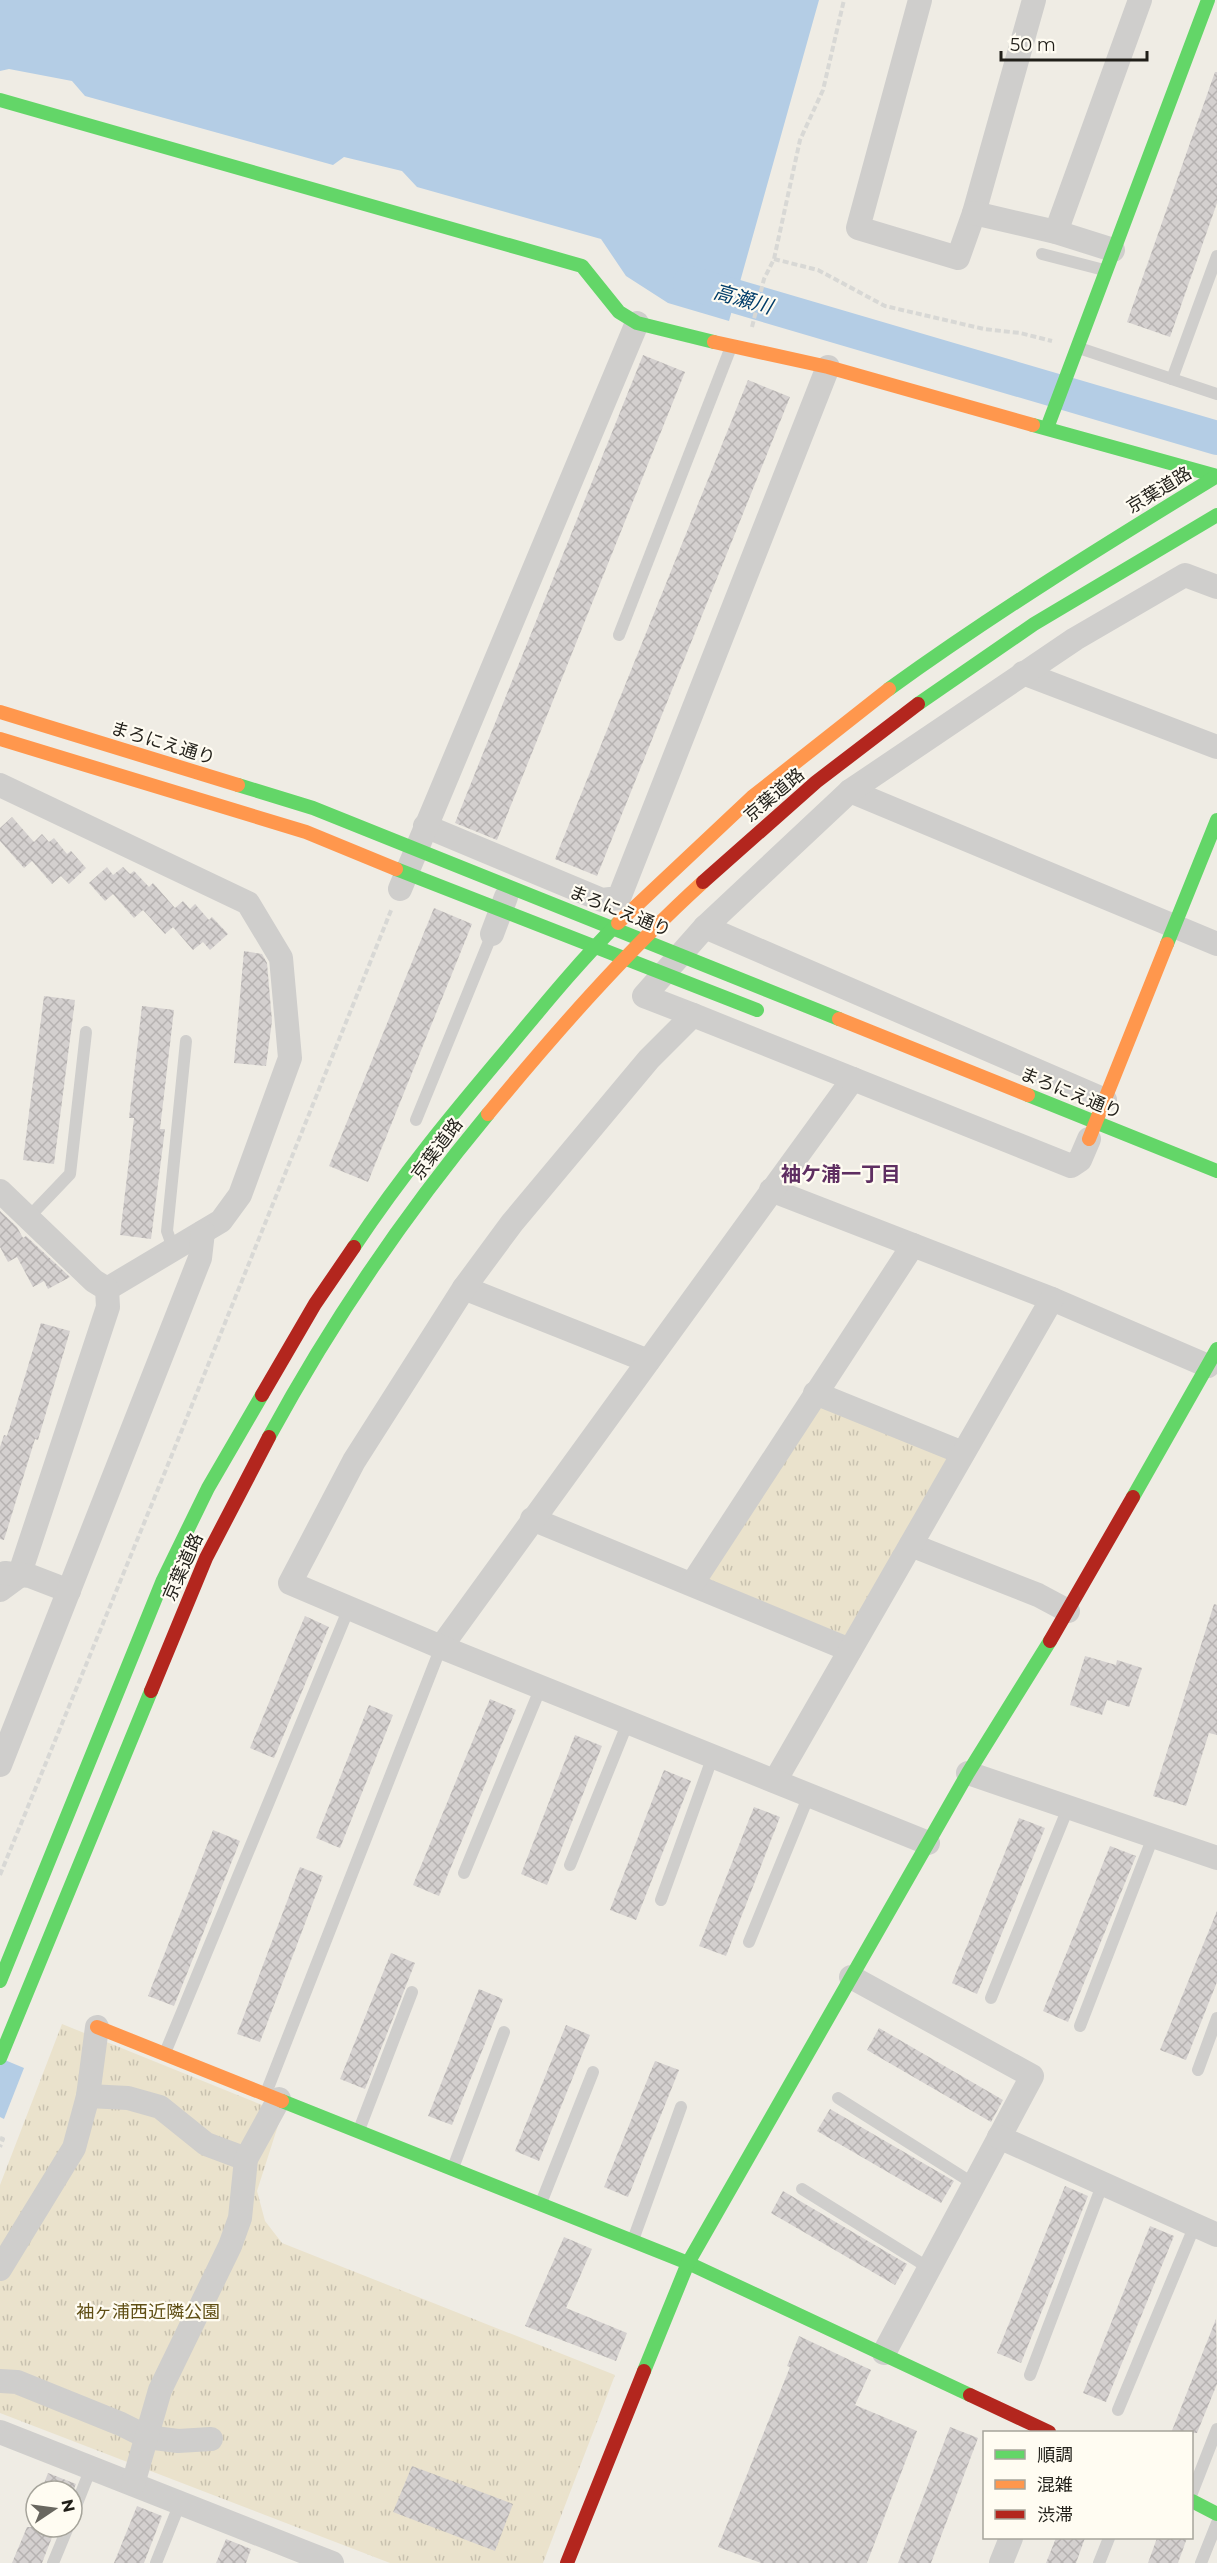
<svg xmlns="http://www.w3.org/2000/svg" width="1217" height="2563" viewBox="0 0 1217 2563" font-family="Montserrat,'Noto Sans JP',sans-serif">
<style>
.grass{fill:url(#grass-tufts)}
.water{fill:#b4cde5}
.lines{fill:none;stroke-linecap:round;stroke-linejoin:round}
.river{stroke:#b4cde5;stroke-width:34}
.building{fill:url(#building-cross-hatch)}
.path{stroke:#d8d8d5;stroke-width:4;stroke-dasharray:6 3;stroke-linecap:butt}
.lane{stroke:#cfcecc;stroke-width:12}
.street{stroke:#cfcecc;stroke-width:24}
.fast{stroke:#63d668;stroke-width:14}
.slow{stroke:#ff974d;stroke-width:14}
.jam{stroke:#b3261e;stroke-width:14}
.labels{text-anchor:middle;dominant-baseline:central;stroke-width:4.5;stroke-linejoin:round;paint-order:stroke}
.street-label{font-size:18px;fill:#211f19;stroke:#fffcf2}
.park-label{font-size:18px;fill:#604f15;stroke:#fffcf2}
.water-label{font-size:20px;font-style:italic;fill:#003d6a;stroke:#fffcf2}
.neighbourhood-label{font-size:20px;font-weight:bold;fill:#5e2e61;stroke:#fffcf2}
</style>
<defs>
<pattern id="grass-tufts" width="24" height="20" patternUnits="userSpaceOnUse" patternTransform="scale(1.5)"><rect width="24" height="20" fill="#eae2cc"/><path d="M3 7l-1-3M5 7V3M7 7l1-3M15 17l-1-3M17 17v-4M19 17l1-3" fill="none" stroke="#c8c1af"/></pattern>
<pattern id="building-cross-hatch" width="8" height="8" patternUnits="userSpaceOnUse" patternTransform="scale(1.5)"><rect width="8" height="8" fill="#d4d0cf"/><path d="M0 0l8 8M0 8l8-8" fill="none" stroke="#b6b2b1"/></pattern>
</defs>
<rect width="100%" height="100%" fill="#efece4"/>
<g class="grass">
<path d="M819,1401L953,1456L849,1637L702,1578Z"/>
<path d="M62,2024L282,2113L257,2191L265,2221L282,2243L615,2375L543,2563H390L0,2413V2185Z"/>
</g>
<g class="water">
<path d="M0,0H819L729,321L668,303L626,276L601,239L417,187L402,171L344,157L333,165L85,96L72,81L9,69L0,71Z"/>
<path d="M0,2058L24,2068L4,2119L0,2117Z"/>
</g>
<g class="lines">
<path class="river" d="M690,283L1217,438"/>
</g>
<g class="building">
<path d="M1215,72H1217V203L1170,337L1127,322Z"/>
<path d="M643,355L685,372L497,840L455,823Z"/>
<path d="M748,380L790,397L597,876L555,859Z"/>
<path d="M12,817L34,842L42,834L49,842L54,838L67,854L71,851L86,868L69,884L61,876L52,884L32,861L24,868L0,841V828Z"/>
<path d="M107,867L113,875L123,867L130,874L134,871L149,887L153,883L175,908L183,901L190,909L195,904L209,920L212,917L228,934L210,950L203,942L193,950L173,927L165,934L143,910L134,918L113,894L105,901L89,883Z"/>
<path d="M434,908L472,924L368,1182L329,1166Z"/>
<path d="M244,951L262,954L267,963L272,1021L266,1066L234,1063Z"/>
<path d="M44,996L75,1000L54,1164L23,1160Z"/>
<path d="M142,1006L174,1010L160,1129H165L151,1239L120,1235L134,1118H129Z"/>
<path d="M0,1211L17,1227L23,1238L26,1236L70,1277L48,1289L44,1281L33,1287L17,1257L8,1262L0,1247Z"/>
<path d="M41,1323L70,1331L38,1440L35,1439L4,1540L0,1539V1447L4,1435L7,1436Z"/>
<path d="M1214,1604L1217,1605V1735L1209,1733L1186,1806L1153,1796Z"/>
<path d="M305,1616L329,1627L274,1758L250,1748Z"/>
<path d="M1085,1656L1116,1665L1117,1660L1142,1668L1129,1707L1107,1700L1102,1715L1070,1705Z"/>
<path d="M490,1699L516,1710L439,1896L413,1885Z"/>
<path d="M369,1705L393,1715L340,1848L316,1838Z"/>
<path d="M575,1735L602,1746L547,1885L521,1874Z"/>
<path d="M664,1770L691,1781L636,1920L610,1910Z"/>
<path d="M754,1807L780,1817L726,1956L699,1946Z"/>
<path d="M1019,1818L1045,1828L977,1994L952,1983Z"/>
<path d="M213,1830L240,1841L174,2006L148,1996Z"/>
<path d="M1110,1846L1136,1856L1068,2022L1043,2011Z"/>
<path d="M300,1867L323,1876L260,2042L237,2034Z"/>
<path d="M1217,1911V1982L1186,2060L1160,2050Z"/>
<path d="M391,1953L415,1963L365,2089L340,2079Z"/>
<path d="M479,1989L503,1999L452,2125L428,2116Z"/>
<path d="M566,2025L590,2035L539,2161L515,2151Z"/>
<path d="M879,2028L1003,2100L991,2122L867,2050Z"/>
<path d="M655,2061L679,2070L628,2197L604,2187Z"/>
<path d="M830,2109L954,2181L941,2203L817,2131Z"/>
<path d="M1065,2186L1088,2196L1021,2363L997,2353Z"/>
<path d="M783,2191L907,2264L895,2285L771,2213Z"/>
<path d="M1150,2226L1174,2236L1106,2402L1083,2393Z"/>
<path d="M564,2237L592,2249L566,2308L627,2333L616,2361L525,2326Z"/>
<path d="M1216,2319L1217,2384L1197,2433H1171Z"/>
<path d="M799,2336L871,2370L855,2405L917,2431L867,2563H761L718,2547L790,2367L787,2366Z"/>
<path d="M950,2427L978,2438L931,2563H898Z"/>
<path d="M412,2466L513,2504L495,2551L393,2512Z"/>
<path d="M48,2473L76,2484L73,2491H41Z"/>
<path d="M137,2506L162,2516L144,2563H114Z"/>
<path d="M27,2527H56L42,2563H12Z"/>
<path d="M1056,2538H1085L1076,2563H1046Z"/>
<path d="M1157,2538H1187L1178,2563H1148Z"/>
<path d="M226,2539L251,2549L246,2563H216Z"/>
</g>
<g class="lines">
<g class="path">
<path d="M774,259L818,270L885,306L984,329L1020,333L1052,341"/>
<path d="M752,327L764,279L774,259L800,140L823,90L844,0"/>
<path d="M0,1875L167,1467L392,908"/>
<path d="M0,2138L3,2139L0,2147"/>
</g>
<g class="lane">
<path d="M1042,254L1104,270"/>
<path d="M1079,348L1217,394"/>
<path d="M1172,379L1217,256"/>
<path d="M619,635L731,347"/>
<path d="M416,1120L492,934"/>
<path d="M28,1218L70,1174L86,1032"/>
<path d="M173,1248L167,1231L186,1041"/>
<path d="M570,1865L628,1722"/>
<path d="M464,1873L541,1687"/>
<path d="M661,1900L713,1756"/>
<path d="M749,1942L809,1795"/>
<path d="M991,1998L1068,1808"/>
<path d="M1080,2026L1153,1837"/>
<path d="M165,2053L349,1608"/>
<path d="M1198,2070L1217,2018"/>
<path d="M266,2093L441,1647"/>
<path d="M838,2098L974,2184"/>
<path d="M359,2130L412,1992"/>
<path d="M453,2168L504,2032"/>
<path d="M802,2189L929,2268"/>
<path d="M541,2203L593,2072"/>
<path d="M633,2240L681,2107"/>
<path d="M1030,2375L1103,2183"/>
<path d="M1118,2410L1195,2225"/>
<path d="M1192,2493L1217,2429"/>
<path d="M72,2516L91,2468"/>
<path d="M53,2563L68,2527"/>
<path d="M156,2563L180,2503"/>
<path d="M1099,2563L1109,2538"/>
<path d="M1201,2563L1217,2523"/>
</g>
<g class="street">
<path d="M920,0L858,228L958,258L974,213L1034,0"/>
<path d="M974,213L1056,232L1113,250"/>
<path d="M1056,232L1140,0"/>
<path d="M1023,673L1217,747"/>
<path d="M0,785L248,903L281,958L290,1058L240,1195L221,1221L107,1289"/>
<path d="M850,791L1217,944"/>
<path d="M425,826L602,900L619,898L828,367"/>
<path d="M400,889L637,323"/>
<path d="M705,927L1105,1100"/>
<path d="M492,934L506,897"/>
<path d="M693,1015L644,996L705,927L850,791L1075,639L1185,575L1217,587"/>
<path d="M771,1190L1052,1299L1208,1366"/>
<path d="M0,1191L94,1281L107,1289L108,1307L19,1576L0,1590"/>
<path d="M464,1288L648,1361"/>
<path d="M815,1393L963,1453"/>
<path d="M532,1519L850,1650"/>
<path d="M911,1545L1038,1595L1068,1611"/>
<path d="M5,1573L30,1576L69,1591"/>
<path d="M692,1584L913,1245"/>
<path d="M441,1647L853,1079"/>
<path d="M0,1765L200,1258L203,1232"/>
<path d="M968,1773L1217,1858"/>
<path d="M775,1781L1052,1299"/>
<path d="M928,1843L441,1647L290,1583L354,1461L464,1288L512,1223L649,1059L693,1015L1071,1166L1080,1160L1089,1139"/>
<path d="M851,1977L1032,2076L884,2353"/>
<path d="M88,2096L128,2098L160,2107L206,2144L246,2159"/>
<path d="M999,2137L1217,2235"/>
<path d="M0,2269L74,2148L88,2096L97,2027"/>
<path d="M0,2381L17,2382L121,2424L147,2437L178,2441L211,2439"/>
<path d="M0,2432L332,2563"/>
<path d="M133,2484L160,2390L230,2246L240,2218L246,2159L279,2099"/>
<path d="M1001,2563L1011,2538"/>
</g>
<g class="fast">
<path d="M0,100L582,266L619,312L637,323L714,342"/>
<path d="M1033,425L1217,476"/>
<path d="M1047,428L1208,0"/>
<path d="M889,689C996,612 1104,545 1217,476"/>
<path d="M918,704L1034,624L1217,515"/>
<path d="M238,785L313,808L839,1019"/>
<path d="M396,869L757,1010"/>
<path d="M1167,944L1217,820"/>
<path d="M1028,1095L1217,1171"/>
<path d="M354,1247C401,1176 454,1112 509,1047C544,1005 579,962 618,923"/>
<path d="M269,1437C331,1323 405,1214 488,1114"/>
<path d="M1133,1497L1217,1349"/>
<path d="M0,1981L163,1580L208,1488L262,1395"/>
<path d="M0,2058L151,1691"/>
<path d="M282,2101L688,2263L970,2395"/>
<path d="M644,2371L688,2263L968,1773L1050,1641"/>
<path d="M1192,2501L1217,2514"/>
</g>
<g class="slow">
<path d="M714,342L828,367L1033,425"/>
<path d="M0,712L238,785"/>
<path d="M0,739L306,832L396,869"/>
<path d="M618,923L752,797L889,689"/>
<path d="M839,1019L1028,1095"/>
<path d="M488,1114C555,1033 625,953 703,882"/>
<path d="M1089,1139L1167,944"/>
<path d="M97,2027L282,2101"/>
</g>
<g class="jam">
<path d="M703,882L816,782L918,704"/>
<path d="M262,1395L315,1304L354,1247"/>
<path d="M1050,1641L1133,1497"/>
<path d="M151,1691L206,1558L269,1437"/>
<path d="M970,2395L1049,2432"/>
<path d="M567,2563L644,2371"/>
</g>
</g>
<g class="labels">
<g class="street-label">
<text transform="translate(1159 490) rotate(-31)">京葉道路</text>
<text transform="translate(163 743) rotate(17)">まろにえ通り</text>
<text transform="translate(774 795) rotate(-40)">京葉道路</text>
<text transform="translate(620 911) rotate(22)">まろにえ通り</text>
<text transform="translate(1071 1093) rotate(22)">まろにえ通り</text>
<text transform="translate(437 1149) rotate(-53)">京葉道路</text>
<text transform="translate(183 1567) rotate(-66)">京葉道路</text>
</g>
<g class="park-label">
<text x="148" y="2312">袖ヶ浦西近隣公園</text>
</g>
<g class="water-label">
<text transform="translate(743 299) rotate(16)">高瀬川</text>
</g>
<g class="neighbourhood-label">
<text x="841" y="1174">袖ケ浦一丁目</text>
</g>
</g>
<rect x="983" y="2431" width="210" height="108" fill="#fffcf2" stroke="#a6a49b" stroke-width="1.5"/>
<rect x="995" y="2450" width="30" height="9" fill="#63d668" stroke="#a6a49b" stroke-width="1.5"/>
<text x="1037" y="2461" font-size="18" fill="#211f19">順調</text>
<rect x="995" y="2480" width="30" height="9" fill="#ff974d" stroke="#a6a49b" stroke-width="1.5"/>
<text x="1037" y="2491" font-size="18" fill="#211f19">混雑</text>
<rect x="995" y="2510" width="30" height="9" fill="#b3261e" stroke="#a6a49b" stroke-width="1.5"/>
<text x="1037" y="2521" font-size="18" fill="#211f19">渋滞</text>
<g transform="translate(54 2509) rotate(77)"><circle r="28" fill="#fffcf2" stroke="#a6a49b" stroke-width="1.5"/>
<path d="M0-4.5L10 22L0 15L-10 22Z" fill="#696760"/>
<text y="-9" font-size="16" font-weight="bold" text-anchor="middle" fill="#211f19">N</text>
</g>
<path d="M1001 51v9h146v-9" fill="none" stroke="#211f19" stroke-width="3"/>
<text x="1010" y="51" font-size="18" fill="#211f19" stroke="#fffcf2" stroke-width="4.5" paint-order="stroke">50 m</text>
</svg>
